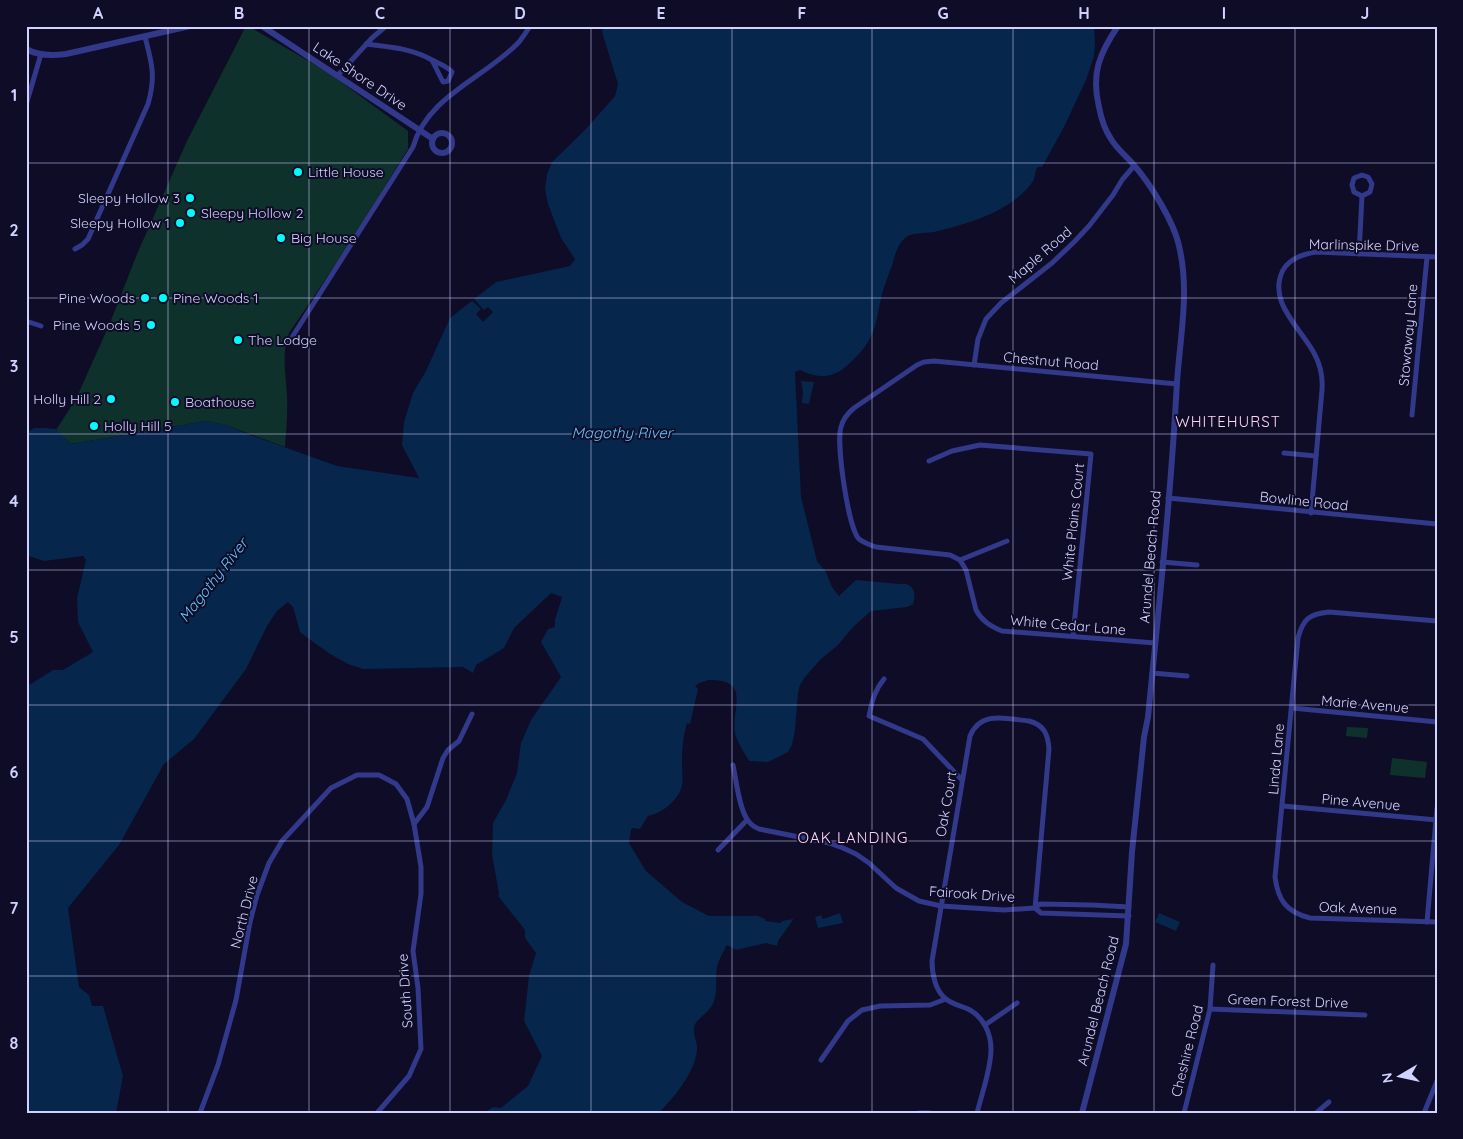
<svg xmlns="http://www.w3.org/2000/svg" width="1463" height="1139" viewBox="0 0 1463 1139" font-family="Quicksand,sans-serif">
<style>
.green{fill:#0f312c}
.water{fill:#06264b}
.pier{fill:#0e0c26}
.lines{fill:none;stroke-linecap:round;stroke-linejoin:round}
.minor{stroke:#32388a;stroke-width:5}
.tertiary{stroke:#32388a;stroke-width:6}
.grid{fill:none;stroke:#d2d2ff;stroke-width:1;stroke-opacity:0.55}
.poi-dot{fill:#00fcfd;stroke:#0e0c26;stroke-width:2}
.labels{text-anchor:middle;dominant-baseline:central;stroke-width:4;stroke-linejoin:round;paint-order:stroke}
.street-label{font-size:14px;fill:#d2d2ff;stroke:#0e0c26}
.poi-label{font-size:14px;fill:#d2d2ff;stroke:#0e0c26;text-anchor:start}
.neighbourhood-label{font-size:15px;letter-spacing:1px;fill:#ffd4f3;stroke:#0e0c26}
.water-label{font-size:15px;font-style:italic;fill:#60c5ff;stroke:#0e0c26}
.neatline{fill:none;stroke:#d2d2ff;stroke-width:2}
.grid-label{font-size:16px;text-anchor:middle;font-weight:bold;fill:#d2d2ff}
</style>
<rect width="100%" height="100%" fill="#0e0c26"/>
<g class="green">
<path d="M246,26H248L326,71L408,131V149L346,249L289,333C281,355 286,373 287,396C288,413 286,430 285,447L226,425L206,421L71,444L56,430L76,399L110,323L137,254L187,141Z"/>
<path d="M1347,727L1368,728L1367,738L1346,736Z"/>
<path d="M1392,758L1427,762L1425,778L1390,775Z"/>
</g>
<g class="water">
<path d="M604,26H1094L1095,44L1094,56L1086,80L1064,127L1042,167H1038C1034,172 1036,176 1033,181C1025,194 1009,205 995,212C976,221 955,227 934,232C927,233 913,233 908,236C906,237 904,239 902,241C897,247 894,258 892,266C888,275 885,285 882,294C878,310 877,327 868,342C864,349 857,356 851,362C835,378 820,380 800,370L795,372L801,497L817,561L826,572L832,587L839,596L856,580L900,584C913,582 917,593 913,604L907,607L871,611L853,627L838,645L821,659L805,677L800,685L798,693L795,730L792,745L788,752L768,762L749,761C745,753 737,743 735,733C731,714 748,685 721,681C710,679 704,680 695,686L698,689L690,724L687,723C683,736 682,749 682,762C682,770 683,779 682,786C678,801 662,813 648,816L640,829L632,828L631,830L629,843L646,871L682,902L709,916H758L765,919V921L781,923L782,921L793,919V920L778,941L777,946L766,943L736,950L727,945C723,952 719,959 717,967C715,978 718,990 714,1001C710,1014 695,1018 694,1028C693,1035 698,1043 697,1051C694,1074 674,1097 659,1113H484L493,1107L501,1108L528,1086L542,1056L524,1021L529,976L536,953L525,938V930L498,896L499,894L492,854L493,823L506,800L517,773L521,743L531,720L561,677L541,642L548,629L555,627V620L562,597L551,593L514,628L504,648L476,665L473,673L463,667L363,669L348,664L330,654L305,636L300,632L293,607L288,602L277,611L267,626L246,669L194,739L164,764L119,845L68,908L79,987L89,995L92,1006H103L123,1076L116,1113H26V687L53,670H63L93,652L78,622L77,598L86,560L83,556L44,561L26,555V433L34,428H46L56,429L71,444L206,421L226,425L253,436L337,466L419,478L402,445L404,422L413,393L426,371L450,318L496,282L570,266L575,259L561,238L548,204L545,189L547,174L552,162L585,130L615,96L618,84L602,32Z"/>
<path d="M801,381L814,382L809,404L802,403L803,392Z"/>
<path d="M840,913L843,923L818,928L815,917L821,915L823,919Z"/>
<path d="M1159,913L1180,922L1176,931L1155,922Z"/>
</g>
<path class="pier" d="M473,298L484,310L488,307L493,312L483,322L476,314L481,309L471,300Z"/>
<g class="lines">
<g class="minor">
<path d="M366,44C389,47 411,48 432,60C439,64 446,65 452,72L448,81L443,82L432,60"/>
<path d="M338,75L372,38L386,26"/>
<path d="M26,105L41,54"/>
<path d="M75,249L82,245L88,239L148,104C156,76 152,64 145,37"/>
<path d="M1359,254L1362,196L1370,192L1372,184L1368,177L1362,175L1354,178L1352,185L1354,192L1362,196"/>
<path d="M26,321L41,326"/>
<path d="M289,342L413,147C427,96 485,78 519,42C523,37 527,31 530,26"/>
<path d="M974,365L978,339L986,319L1001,303L1052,263L1074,242L1089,226L1113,195L1122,180L1134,166"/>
<path d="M1412,415L1427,257"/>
<path d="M1284,453L1316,456"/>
<path d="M929,461L952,451L980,445L1091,454L1073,636"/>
<path d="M1168,498L1437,524"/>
<path d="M1311,513L1322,390C1323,377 1320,364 1314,353C1300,327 1267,302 1283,270C1290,258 1303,254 1316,252L1437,257"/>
<path d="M960,560L1007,541"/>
<path d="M1162,562L1197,565"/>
<path d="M1437,621L1329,612C1309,614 1303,619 1298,638L1275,877C1278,900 1286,912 1310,918L1437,922"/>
<path d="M1155,643L1002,631C990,626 982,621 976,610L966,570L960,560L950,555L876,547C870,545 864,543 859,539C848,528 836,443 841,427C843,419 848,413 854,408L917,365L924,362L934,361L1177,384"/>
<path d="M1152,673L1187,676"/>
<path d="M884,679C874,691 872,702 869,716L923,739L962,780"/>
<path d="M1292,708L1437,722"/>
<path d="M733,765C736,779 739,808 747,819C750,824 754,827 759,829L829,843L843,848L856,854L869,863L896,888L919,901L941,906L1004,910L1035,908L1040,904L1092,905L1129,907"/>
<path d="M1283,806L1437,820"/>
<path d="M414,824L427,807L443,758L448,750L459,741L472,714"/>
<path d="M718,850L747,820"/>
<path d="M1035,908L1041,913L1129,916"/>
<path d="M1427,922L1437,808"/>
<path d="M1210,1009L1365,1015"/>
<path d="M985,1025L1017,1003"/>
<path d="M821,1060L848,1021L862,1010L880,1006L930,1005L946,999"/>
<path d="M200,1113L218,1065L236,1000L250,922L257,895L269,863L282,841L331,788L357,775H379L396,784L407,799L414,824L421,867V894L413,951L418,988L421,1049L409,1076L377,1113"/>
<path d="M919,1113H930"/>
<path d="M977,1113C982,1093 991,1069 991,1049C991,1034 984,1018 970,1010C963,1006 953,1005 946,999C935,991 932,973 932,961L970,736C981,710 1007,719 1029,721C1044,725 1048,734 1049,749L1035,908"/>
<path d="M1184,1113L1210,1009L1213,965"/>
<path d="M1316,1113L1329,1102"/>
<path d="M1424,1113L1437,1081"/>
</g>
<g class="tertiary">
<path d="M262,26L433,139"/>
<path d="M26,49C39,56 52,56 66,54L190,26"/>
<circle cx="442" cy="143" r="10"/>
<path d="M1082,1113L1126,944L1132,852L1144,737L1148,717C1159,606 1171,494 1177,382C1180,337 1190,291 1179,246C1174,222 1150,183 1133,164C1126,156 1117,149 1111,139C1105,130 1101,118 1099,107C1091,74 1099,54 1118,26"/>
</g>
</g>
<path class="grid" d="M168,26V1113M309,26V1113M450,26V1113M591,26V1113M732,26V1113M872,26V1113M1013,26V1113M1154,26V1113M1295,26V1113M26,163H1437M26,298H1437M26,434H1437M26,570H1437M26,705H1437M26,841H1437M26,976H1437"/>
<g class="poi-dot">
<circle cx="298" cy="172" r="5"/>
<circle cx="190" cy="198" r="5"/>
<circle cx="191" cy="213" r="5"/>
<circle cx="180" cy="223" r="5"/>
<circle cx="281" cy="238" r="5"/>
<circle cx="145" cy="298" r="5"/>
<circle cx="163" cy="298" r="5"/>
<circle cx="151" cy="325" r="5"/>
<circle cx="238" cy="340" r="5"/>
<circle cx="111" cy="399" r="5"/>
<circle cx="175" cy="402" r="5"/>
<circle cx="94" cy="426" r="5"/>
</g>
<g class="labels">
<g class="street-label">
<text transform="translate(360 76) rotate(34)">Lake Shore Drive</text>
<text transform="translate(1364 245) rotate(1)">Marlinspike Drive</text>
<text transform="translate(1040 255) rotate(-41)">Maple Road</text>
<text transform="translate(1408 335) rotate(-85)">Stowaway Lane</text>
<text transform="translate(1051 361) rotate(5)">Chestnut Road</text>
<text transform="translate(1304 501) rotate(6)">Bowline Road</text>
<text transform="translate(1073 522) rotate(-84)">White Plains Court</text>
<text transform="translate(1150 557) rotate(-85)">Arundel Beach Road</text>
<text transform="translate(1068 625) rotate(5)">White Cedar Lane</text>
<text transform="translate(1365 704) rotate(5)">Marie Avenue</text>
<text transform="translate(1276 759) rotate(-85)">Linda Lane</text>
<text transform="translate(1361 802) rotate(5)">Pine Avenue</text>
<text transform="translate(946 804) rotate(-80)">Oak Court</text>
<text transform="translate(972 894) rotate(4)">Fairoak Drive</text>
<text transform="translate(1358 908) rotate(2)">Oak Avenue</text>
<text transform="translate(244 912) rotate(-76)">North Drive</text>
<text transform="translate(405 991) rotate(-94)">South Drive</text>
<text transform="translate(1098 1001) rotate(-76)">Arundel Beach Road</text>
<text transform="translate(1288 1001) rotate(2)">Green Forest Drive</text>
<text transform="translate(1187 1051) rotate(-76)">Cheshire Road</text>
</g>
<g class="poi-label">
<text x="308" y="172">Little House</text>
<text x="180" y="198" text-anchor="end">Sleepy Hollow 3</text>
<text x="201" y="213">Sleepy Hollow 2</text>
<text x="170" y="223" text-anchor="end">Sleepy Hollow 1</text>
<text x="291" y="238">Big House</text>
<text x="135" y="298" text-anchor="end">Pine Woods</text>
<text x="173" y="298">Pine Woods 1</text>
<text x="141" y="325" text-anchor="end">Pine Woods 5</text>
<text x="248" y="340">The Lodge</text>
<text x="101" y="399" text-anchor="end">Holly Hill 2</text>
<text x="185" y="402">Boathouse</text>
<text x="104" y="426">Holly Hill 5</text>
</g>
<g class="neighbourhood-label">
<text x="1228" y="421">WHITEHURST</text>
<text x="853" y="837">OAK LANDING</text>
</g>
<g class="water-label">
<text x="622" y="432">Magothy River</text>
<text transform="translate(213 580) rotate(-52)">Magothy River</text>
</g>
</g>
<rect width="1463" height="1139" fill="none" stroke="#0e0c26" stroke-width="55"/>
<g transform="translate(1400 1076) rotate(261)" stroke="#0e0c26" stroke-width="4" paint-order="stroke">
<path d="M0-4L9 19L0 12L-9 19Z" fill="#d2d2ff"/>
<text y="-8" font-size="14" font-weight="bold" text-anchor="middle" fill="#d2d2ff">N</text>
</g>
<rect x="28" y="28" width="1408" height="1084" class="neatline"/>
<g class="grid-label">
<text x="98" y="19">A</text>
<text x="239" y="19">B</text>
<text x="380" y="19">C</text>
<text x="520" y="19">D</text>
<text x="661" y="19">E</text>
<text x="802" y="19">F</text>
<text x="943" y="19">G</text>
<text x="1084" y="19">H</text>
<text x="1224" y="19">I</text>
<text x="1365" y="19">J</text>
<text x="14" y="101">1</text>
<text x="14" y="236">2</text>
<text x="14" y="372">3</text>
<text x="14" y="507">4</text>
<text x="14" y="643">5</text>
<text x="14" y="778">6</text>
<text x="14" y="914">7</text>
<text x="14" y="1049">8</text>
</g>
</svg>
